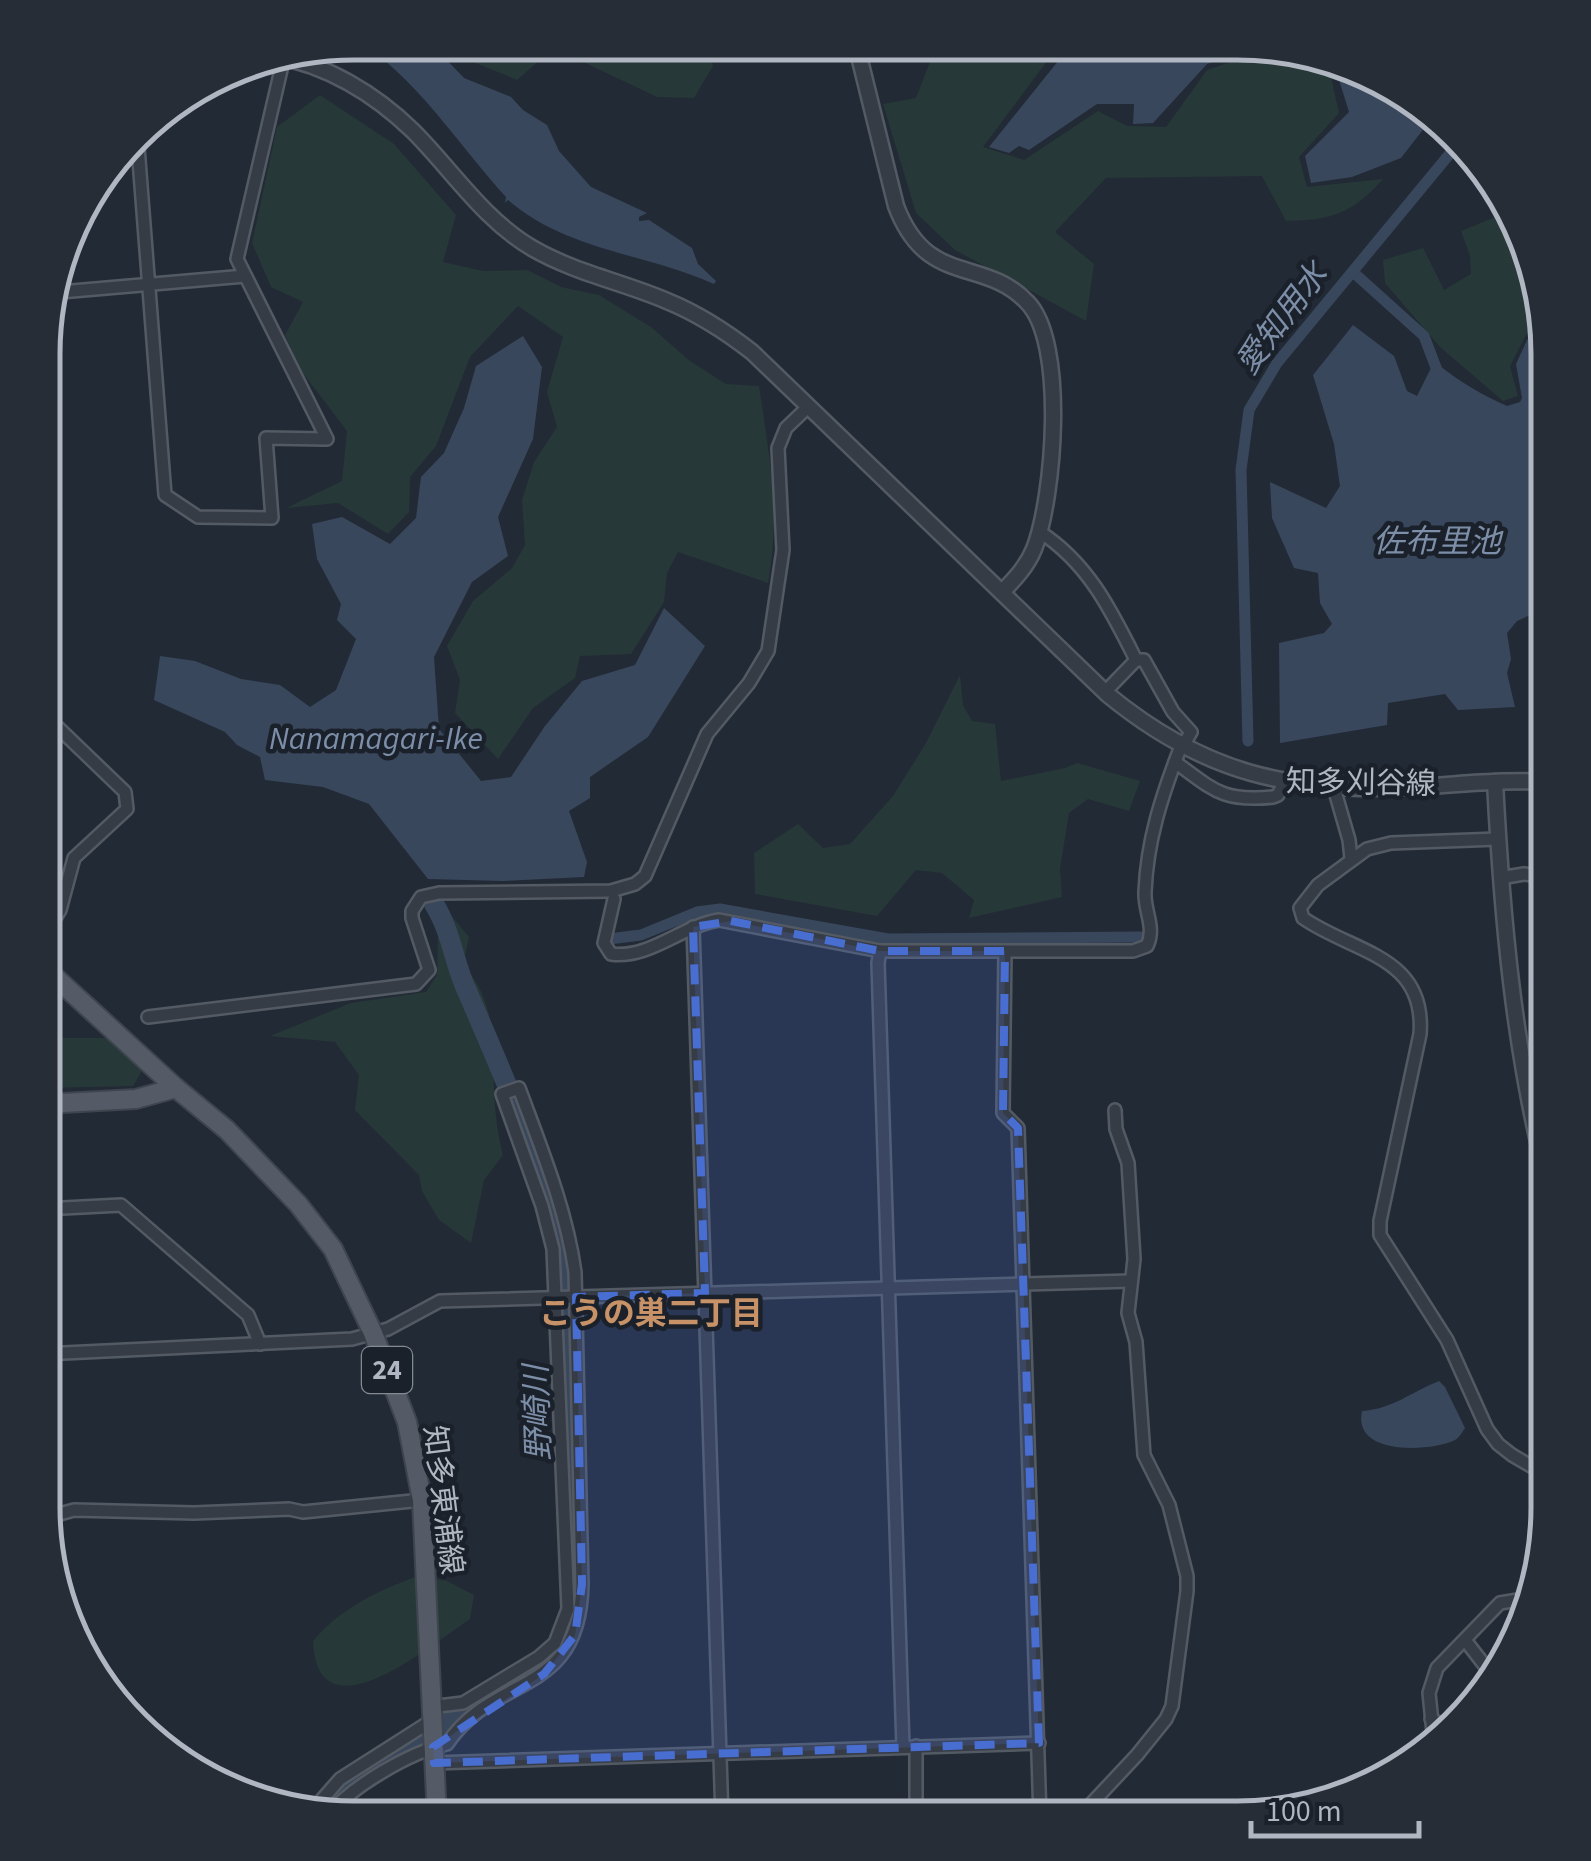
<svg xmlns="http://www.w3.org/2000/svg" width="1591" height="1861" viewBox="0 0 1591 1861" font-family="'Source Sans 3','Noto Sans JP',sans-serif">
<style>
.green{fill:#273838}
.water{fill:#39475d}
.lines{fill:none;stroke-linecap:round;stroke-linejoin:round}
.canal{stroke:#39475d;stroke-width:11}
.river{stroke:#39475d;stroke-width:20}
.minor-casing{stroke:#535a63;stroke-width:16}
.tertiary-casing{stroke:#535a63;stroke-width:19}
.primary-casing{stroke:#3f454f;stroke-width:22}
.minor{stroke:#363c46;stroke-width:11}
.tertiary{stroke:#363c46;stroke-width:14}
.primary{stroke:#545b66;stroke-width:18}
.marked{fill:#496ed1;fill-opacity:0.2;stroke:#496ed1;stroke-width:8;stroke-dasharray:20 12;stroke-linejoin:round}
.labels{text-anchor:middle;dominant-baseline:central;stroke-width:9;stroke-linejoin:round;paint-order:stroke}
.shield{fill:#1b212a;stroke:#838a94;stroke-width:2.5}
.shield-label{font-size:28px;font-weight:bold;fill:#b0b7c2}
.street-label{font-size:30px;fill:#b0b7c2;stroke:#1b212a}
.water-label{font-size:32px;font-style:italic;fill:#7c8ea8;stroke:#1b212a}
.neighbourhood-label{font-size:32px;font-weight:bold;fill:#c79267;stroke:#1b212a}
.rim{fill:none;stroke:#b0b7c2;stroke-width:5}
</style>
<rect width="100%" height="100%" fill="#222a35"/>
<g class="green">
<path d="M427,43L709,44L713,66L694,98L657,97L554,48L517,80Z"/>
<path d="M944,44L1059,45L983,147L1024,160L1098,111L1127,126L1166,127L1207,70L1279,46L1328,64L1339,113L1299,157L1307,187L1383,179C1352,214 1332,220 1286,221L1262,176L1106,178L1055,232L1094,264L1086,321L955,250L916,213L883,104L916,98L933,54Z"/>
<path d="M320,95L394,144L456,215L443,262L483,271L527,270L561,287L599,295L651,327L690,361L726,384L759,386C769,454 781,514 768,583L678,552L667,573L664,602L631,654L580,656L575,678L533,708L498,759L455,713L460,680L447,646L473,601L512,568L525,545L522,500L534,462L557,427L547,392L563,337L518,306L470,357L436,446L410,477L409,512L388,534L338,503L286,508L342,481L347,431L299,368L285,335L303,302L271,287L252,243L277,127Z"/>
<path d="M1510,211L1542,331L1527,333L1510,366L1518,396L1503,401L1440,347L1385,283L1383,260L1423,248L1444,290L1471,274L1470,256L1461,231Z"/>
<path d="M960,675L963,705L972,721L995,724L1001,781L1065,768L1077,763L1140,781L1129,811L1088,799L1069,813L1060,869L1062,897L969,918L974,900L942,873L916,870L877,916L755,894L754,853L798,824L823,848L850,844L893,796L926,743Z"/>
<path d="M449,913L469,937L463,965C504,1010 489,1062 496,1116C497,1129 500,1142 503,1155L484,1180L471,1243L439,1220L422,1191L419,1175L355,1110L359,1075L335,1042L270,1036L351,1003L426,992L437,975L438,933Z"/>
<path d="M62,1038H110L143,1069L133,1086L45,1088V1044Z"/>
<path d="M418,1576L447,1581L474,1595L470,1619C432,1644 317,1742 313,1641C341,1608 377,1591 418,1576Z"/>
</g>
<g class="water">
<path d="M389,43H447L443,56L464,78L511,97L523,110L547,125L559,151L591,187L647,213L639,217V221L649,220L692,248L698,264L716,281L714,284C645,253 567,251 508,200L505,203L506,197C462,149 429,96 378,55Z"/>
<path d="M1071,45H1265L1207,64L1153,123L1133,124L1134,104H1097L1029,150L1019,146L1009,153L989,147Z"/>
<path d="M1335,67L1410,95L1432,118L1401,158L1352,177L1311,183L1305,156L1349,112Z"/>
<path d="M1353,325L1394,356L1407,391L1417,396L1431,368L1440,366C1462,383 1482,395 1507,406L1520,402L1522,398L1516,364L1529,336L1543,335L1548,354V607L1517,621L1507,633L1511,659L1507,673L1515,707L1458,710L1445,694L1388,703L1387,725L1280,743L1279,643L1324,633L1332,624L1320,603L1318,573L1294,568L1272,518L1270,482L1326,508L1340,486L1334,444L1313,375Z"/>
<path d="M523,336L542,367L533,439L498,517L508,556L472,582L434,657L439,729L481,781L511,777L545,726L582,681L635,665L664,608L705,646L648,737L590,777V798L569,811L587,862L584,877L503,881L428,879L369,804L323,787L265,780L260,757L237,745L225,732L154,700L160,656L195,661L241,679L280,685L310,707L336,690L356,639L337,620L341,604L317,559L312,524L342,517L390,544L416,518L421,477L444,453L464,408L476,366Z"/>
<path d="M1439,1381L1445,1387L1465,1428C1463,1431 1459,1438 1455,1440C1430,1452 1352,1456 1362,1411C1393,1409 1411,1392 1439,1381Z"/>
</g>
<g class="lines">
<g class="canal">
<path d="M1353,272L1424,336L1440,378"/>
<path d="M1248,741L1241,470L1249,410L1277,363L1457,145"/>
<path d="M609,939L641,935L697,912L720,909L888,939L1141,937"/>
<path d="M45,1024L50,1023"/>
</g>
<path class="river" d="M321,1814L344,1786L544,1663L558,1651L574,1621L564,1269C547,1170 503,1075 464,984C453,957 450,929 434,904"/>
<g class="minor-casing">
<g id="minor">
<path d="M137,134L165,495L198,517L272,518L266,438L327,439L237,259L284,57"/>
<path d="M49,293L245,276"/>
<path d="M1040,532C1088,563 1111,610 1136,660H1144L1173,712L1191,732L1187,739"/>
<path d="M1548,689L1541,660L1548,638"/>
<path d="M1105,692L1136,660"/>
<path d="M1175,762C1214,790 1222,802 1273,797L1278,795L1284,783"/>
<path d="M1334,788L1349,840L1351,858"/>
<path d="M1498,839L1391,843L1367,849L1318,885L1300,908L1303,918C1353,953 1426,955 1420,1034L1380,1221V1235L1447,1340L1487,1429L1498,1444L1512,1455L1548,1476"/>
<path d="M1500,878L1524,874L1548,877"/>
<path d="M614,899L604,943L611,954C650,959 681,926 719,920L880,951H1133L1147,946C1156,927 1144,912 1145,892C1147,840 1162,795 1181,746"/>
<path d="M693,927L722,1818"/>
<path d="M45,934L60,910L74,858L127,809L125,792L46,716"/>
<path d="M880,951L878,963L903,1747"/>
<path d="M1005,951L1003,1113L1018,1128L1040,1818"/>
<path d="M148,1017L416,984L429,970L412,918V911L421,897L439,893L611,891L635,884L645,876L707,734L749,683L768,651L783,550L778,448L786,428L808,407"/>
<path d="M1528,1098L1548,1095"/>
<path d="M44,1209L121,1205L248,1315L260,1344"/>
<path d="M43,1354L352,1339L388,1329L440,1301L1131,1281"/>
<path d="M45,1518L74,1510L194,1513L289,1509L303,1512L422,1500"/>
<path d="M1465,1640L1496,1680"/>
<path d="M1431,1719L1446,1727"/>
<path d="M1429,1742L1433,1732L1429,1693L1437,1668L1500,1603L1524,1599"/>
<path d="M434,1763L1039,1743"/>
<path d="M312,1811L340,1779L431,1721"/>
<path d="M328,1816C351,1786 411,1752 447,1744C495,1672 580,1699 582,1584L575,1272C566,1208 541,1148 519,1088L502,1094L542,1206L553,1249L568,1609L555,1643L539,1657L463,1703L430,1707"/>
<path d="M916,1818V1746"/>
<path d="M1078,1818L1137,1755L1166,1719L1172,1706L1187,1591V1576L1169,1505L1144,1455L1136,1342L1128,1313L1134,1259L1128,1163L1116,1129L1115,1110"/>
</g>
</g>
<g class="tertiary-casing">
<g id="tertiary">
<path d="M856,44L896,206C927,288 983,256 1027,302C1067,342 1054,498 1034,549C1027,566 1015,579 1002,592"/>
<path d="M274,56C326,64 375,94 413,131C452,170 483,219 532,248C575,273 623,282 667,301C699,314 725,331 752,352L1107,694C1203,773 1289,793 1411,787C1457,785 1503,779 1548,782"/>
<path d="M1495,782C1502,918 1514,1052 1548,1184"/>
</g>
</g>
<g class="primary-casing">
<g id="primary">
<path d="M45,968L176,1088L227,1130L298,1204L333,1249L373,1333L407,1422L422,1500L437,1818"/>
<path d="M44,1104L136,1099L176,1088"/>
</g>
</g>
<use href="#minor" class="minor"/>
<use href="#tertiary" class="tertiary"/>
<use href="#primary" class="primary"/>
</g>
<path class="marked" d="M731,921L880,951H1005L1003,1113L1018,1128L1039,1743L434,1763L433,1747L544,1674L575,1635L582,1584L576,1297L705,1293L693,927Z"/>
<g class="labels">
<rect class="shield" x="362" y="1347" width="50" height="46" rx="8"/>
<g class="shield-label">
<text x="387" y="1370">24</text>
</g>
<g class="street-label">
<text transform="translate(1361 783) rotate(1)">知多刈谷線</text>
<text transform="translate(443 1500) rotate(83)">知多東浦線</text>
</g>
<g class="water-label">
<text transform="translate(1282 319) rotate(-53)">愛知用水</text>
<text x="1437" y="542">佐布里池</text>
<text x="376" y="739">Nanamagari-Ike</text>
<text transform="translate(538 1413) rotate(-92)">野崎川</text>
</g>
<g class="neighbourhood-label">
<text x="651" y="1314">こうの巣二丁目</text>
</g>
</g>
<path d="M0 0H1591V1861H0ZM354 60H1237A294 294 0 0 1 1531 354V1507A294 294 0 0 1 1237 1801H354A294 294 0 0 1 60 1507V354A294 294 0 0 1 354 60Z" fill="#272d36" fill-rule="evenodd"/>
<path class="rim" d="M354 60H1237A294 294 0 0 1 1531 354V1507A294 294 0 0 1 1237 1801H354A294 294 0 0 1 60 1507V354A294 294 0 0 1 354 60Z"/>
<path d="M1251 1821v15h168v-15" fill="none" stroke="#b0b7c2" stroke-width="5"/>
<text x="1266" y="1821" font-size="30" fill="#b0b7c2" stroke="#1b212a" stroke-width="8" paint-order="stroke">100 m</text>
</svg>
